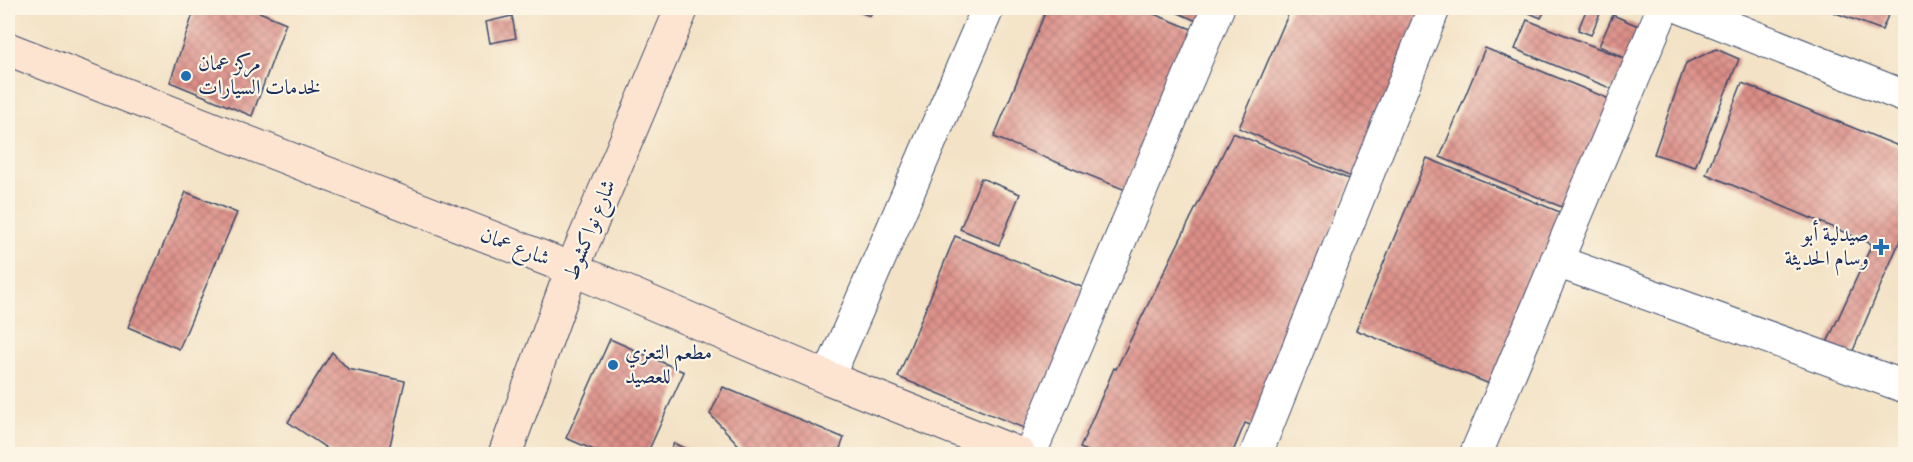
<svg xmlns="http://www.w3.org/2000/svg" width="1913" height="462" viewBox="0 0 1913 462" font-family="'IM FELL DW Pica',Amiri,serif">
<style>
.building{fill:url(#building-cross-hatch)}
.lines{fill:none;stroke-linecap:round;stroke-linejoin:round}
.street-casing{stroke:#3b4a6d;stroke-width:34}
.secondary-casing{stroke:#3b4a6d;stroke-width:35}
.street{stroke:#fff;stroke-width:32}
.secondary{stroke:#fde4d1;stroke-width:33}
.poi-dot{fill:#1f6fb2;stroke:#fcf5e5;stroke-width:2}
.labels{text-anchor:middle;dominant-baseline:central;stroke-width:4.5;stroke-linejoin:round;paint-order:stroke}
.poi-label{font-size:21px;fill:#1b2f5e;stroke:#fcf5e5;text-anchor:start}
.street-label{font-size:21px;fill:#1b2f5e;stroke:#fcf5e5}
</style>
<defs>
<pattern id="building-cross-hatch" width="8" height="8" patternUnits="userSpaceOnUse" patternTransform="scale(1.5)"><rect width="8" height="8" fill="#dd8f87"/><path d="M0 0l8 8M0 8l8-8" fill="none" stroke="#b27572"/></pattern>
</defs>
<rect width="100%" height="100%" fill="#fcf5e5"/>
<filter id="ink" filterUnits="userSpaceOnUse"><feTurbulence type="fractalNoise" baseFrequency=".0167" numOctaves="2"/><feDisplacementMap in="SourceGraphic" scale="12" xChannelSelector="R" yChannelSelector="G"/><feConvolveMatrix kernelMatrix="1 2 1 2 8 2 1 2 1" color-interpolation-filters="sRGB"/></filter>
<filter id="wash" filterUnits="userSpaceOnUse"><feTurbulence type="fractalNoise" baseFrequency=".008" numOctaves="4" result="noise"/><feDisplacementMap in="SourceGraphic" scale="24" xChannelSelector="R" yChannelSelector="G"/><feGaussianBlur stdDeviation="1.35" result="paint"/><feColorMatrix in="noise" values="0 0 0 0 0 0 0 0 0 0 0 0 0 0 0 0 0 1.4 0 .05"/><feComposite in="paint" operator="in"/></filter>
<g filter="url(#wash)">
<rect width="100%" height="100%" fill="#f3e2c5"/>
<g id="blocks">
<g class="building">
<path d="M195,8H258L257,11L286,23L252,116L170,82Z"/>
<path d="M849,8H874L870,16Z"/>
<path d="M1047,8H1139L1204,34L1138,195L994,137Z"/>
<path d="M1167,8H1227L1217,30Z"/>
<path d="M1291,8H1443L1367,184L1239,128Z"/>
<path d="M1517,8H1546L1541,18Z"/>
<path d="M1587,8L1601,11L1591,35L1578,30Z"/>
<path d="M1834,8H1891L1882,30L1833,12Z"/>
<path d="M1613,15L1663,37L1648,69L1599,46Z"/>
<path d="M512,16L516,38L490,43L486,22Z"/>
<path d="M1527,20L1628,60L1615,90L1515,49Z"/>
<path d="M1485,48L1624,105L1579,214L1440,157Z"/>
<path d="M1716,49L1739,59L1695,167L1654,154L1686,63Z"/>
<path d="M1742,83L1906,149V226L1849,360L1826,345L1872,244L1706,174Z"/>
<path d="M1233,133L1351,180L1258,428L1245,423L1232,454H1095L1080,448L1114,368L1116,369Z"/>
<path d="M1427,158L1577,219L1507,391L1356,330Z"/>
<path d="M981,178L1020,194L999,245L960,229Z"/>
<path d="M186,192L237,213L179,349L128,327Z"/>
<path d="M955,236L1104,296L1046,437L898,377Z"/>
<path d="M610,339L684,372L647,454H603L566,438Z"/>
<path d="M332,352L348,369L405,381L388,454H335L288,422Z"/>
<path d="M723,387L844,438L838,454H747L710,414Z"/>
<path d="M674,443L695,454H668Z"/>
</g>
</g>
</g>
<g filter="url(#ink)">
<use href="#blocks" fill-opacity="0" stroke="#3b4a6d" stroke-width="1.5"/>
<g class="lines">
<g class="street-casing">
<g id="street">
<path d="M1682,8L1906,97"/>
<path d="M1556,261L1906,387"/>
<path d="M828,378L988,8"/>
<path d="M1030,454L1218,8"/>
<path d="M1256,454L1434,8"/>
<path d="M1476,454L1663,8"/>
</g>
</g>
<g class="secondary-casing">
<g id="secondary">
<path d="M8,49L572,269L828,378L1019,454"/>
<path d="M505,454L572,269L682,8"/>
</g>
</g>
<use href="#street" class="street"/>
<use href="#secondary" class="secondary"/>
</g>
</g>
<g class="poi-dot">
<circle cx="186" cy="76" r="6"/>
<path d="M1878 238h6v6h6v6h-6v6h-6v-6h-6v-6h6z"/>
<circle cx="613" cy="365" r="6"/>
</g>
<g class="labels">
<g class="poi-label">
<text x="198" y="64">مركز عمان<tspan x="198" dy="24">لخدمات السيارات</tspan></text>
<text x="1869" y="235" text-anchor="end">صيدلية أبو<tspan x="1869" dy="24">وسام الحديثة</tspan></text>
<text x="625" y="353">مطعم التعزي<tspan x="625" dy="24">للعصيد</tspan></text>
</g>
<g class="street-label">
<text transform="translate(590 230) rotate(-68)">شارع نواكشوط</text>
<text transform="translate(515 247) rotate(21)">شارع عمان</text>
</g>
</g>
<rect width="1913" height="462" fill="none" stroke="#fcf5e5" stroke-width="30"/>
</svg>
